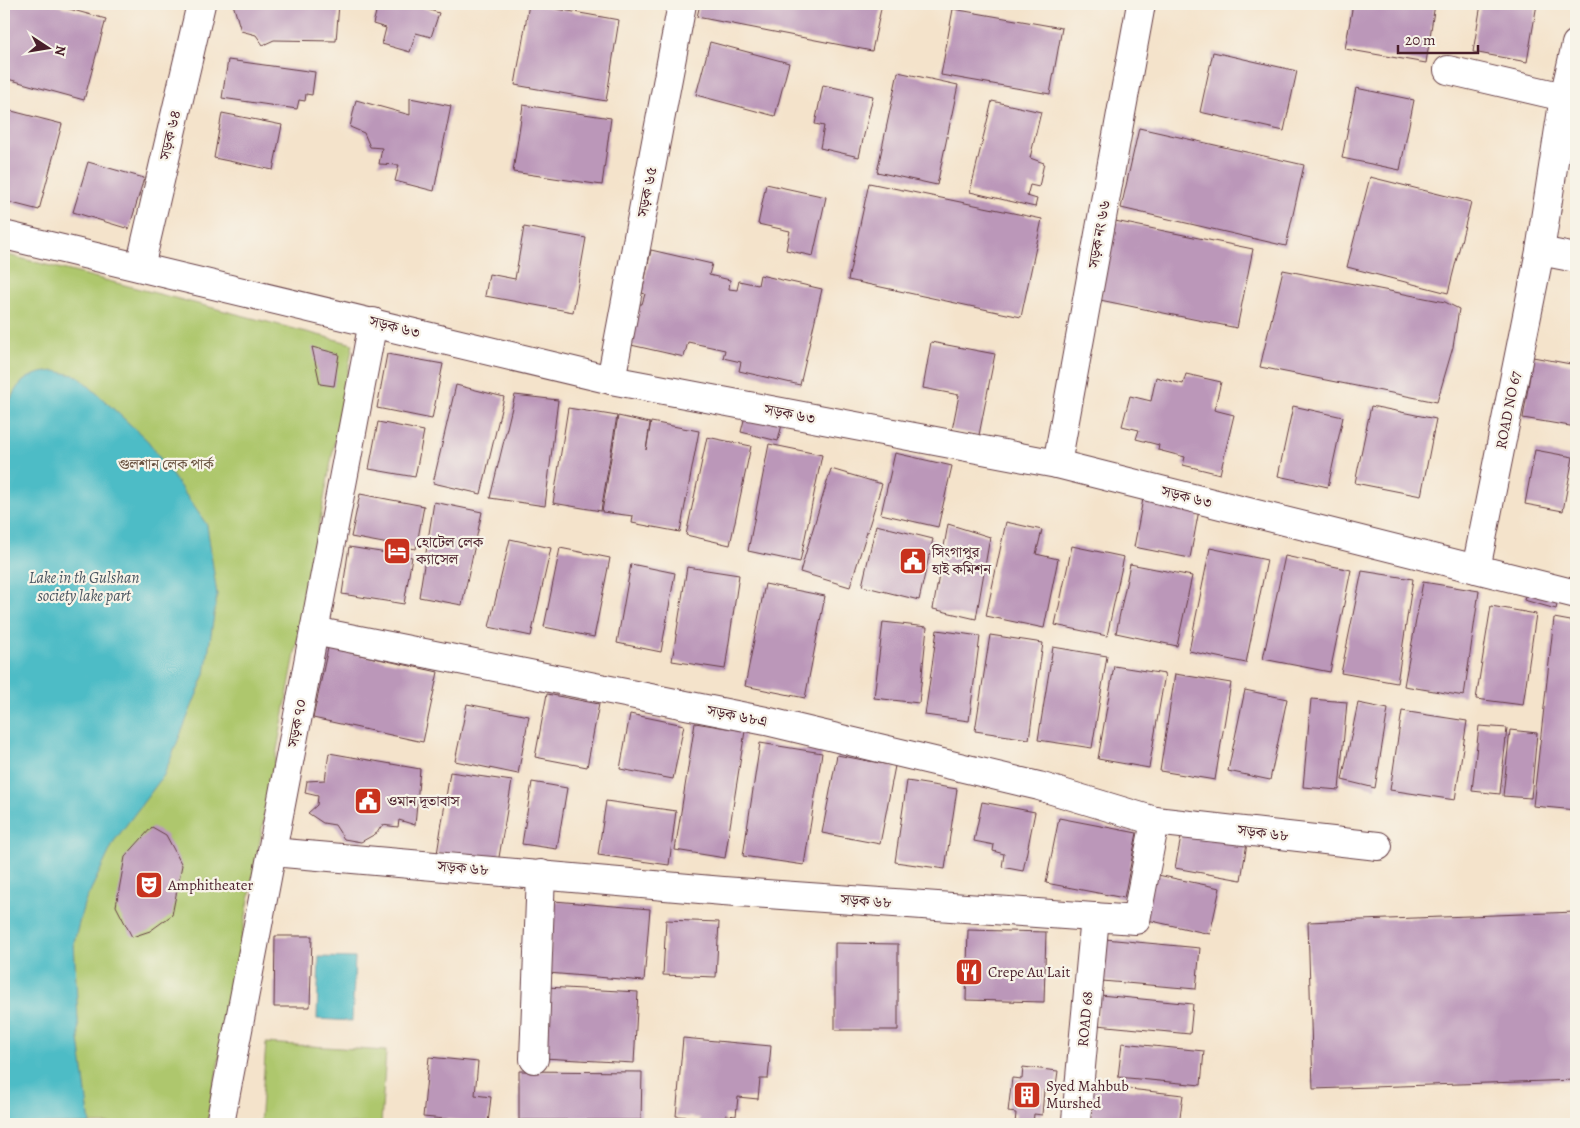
<svg xmlns="http://www.w3.org/2000/svg" width="1580" height="1128" viewBox="0 0 1580 1128" font-family="Alegreya,'Noto Serif Bengali',serif">
<style>
.green{fill:#aec76d;stroke:#7c734c}
.water{fill:#4ebcc6;stroke:#4c6e78}
.building{fill:#bb97b9}
.lines{fill:none;stroke-linecap:round;stroke-linejoin:round}
.minor-casing{stroke:#643c43;stroke-width:30}
.minor{stroke:#fff;stroke-width:28}
.labels{text-anchor:middle;dominant-baseline:central;stroke-width:4.5;stroke-linejoin:round;paint-order:stroke}
.street-label{font-size:15px;fill:#4a1f2b;stroke:#f7f3e8}
.park-label{font-size:15px;fill:#68513f;stroke:#f7f3e8}
.poi-label{font-size:15px;fill:#4a1f2b;stroke:#f7f3e8;text-anchor:start}
.water-label{font-size:16px;font-style:italic;fill:#4b5661;stroke:#f7f3e8}
</style>
<rect width="100%" height="100%" fill="#f7f3e8"/>
<filter id="ink" filterUnits="userSpaceOnUse"><feTurbulence type="fractalNoise" baseFrequency=".02" numOctaves="2"/><feDisplacementMap in="SourceGraphic" scale="10" xChannelSelector="R" yChannelSelector="G"/><feConvolveMatrix kernelMatrix="1 2 1 2 8 2 1 2 1" color-interpolation-filters="sRGB"/></filter>
<filter id="wash" filterUnits="userSpaceOnUse"><feTurbulence type="fractalNoise" baseFrequency=".0096" numOctaves="4" result="noise"/><feDisplacementMap in="SourceGraphic" scale="20" xChannelSelector="R" yChannelSelector="G"/><feGaussianBlur stdDeviation="1.12" result="paint"/><feColorMatrix in="noise" values="0 0 0 0 0 0 0 0 0 0 0 0 0 0 0 0 0 1.4 0 .05"/><feComposite in="paint" operator="in"/></filter>
<g filter="url(#wash)">
<rect width="100%" height="100%" fill="#f4e3cb"/>
<g class="green">
<path d="M4,254L353,344L207,1124H4Z"/>
<path d="M266,1043L386,1051L381,1124H260Z"/>
</g>
<g class="water">
<path d="M55,371L78,376L148,441L207,525L217,595L205,674L164,775L115,840L84,904L74,942L79,1039L90,1124H4V415C16,385 21,374 55,371Z"/>
<path d="M319,957L355,958L352,1021L317,1019Z"/>
</g>
<g id="blocks">
<g class="building">
<path d="M4,4H51L106,19L84,100L4,78Z"/>
<path d="M233,4H339L336,41L274,40L263,45L256,35L241,31Z"/>
<path d="M378,4H424L423,8L439,13L431,37L416,33L410,52L382,44L386,28L373,24Z"/>
<path d="M529,4L619,20L606,101L515,85Z"/>
<path d="M700,4H882L872,51L697,17Z"/>
<path d="M1353,4H1435L1426,63L1345,49Z"/>
<path d="M1481,4H1537L1527,62L1473,52Z"/>
<path d="M953,9L1062,28L1050,94L941,75Z"/>
<path d="M710,42L789,63L775,116L696,95Z"/>
<path d="M1213,52L1297,71L1284,131L1200,112Z"/>
<path d="M228,60L315,72L312,95L306,94L305,101L299,100L297,109L222,98Z"/>
<path d="M898,72L958,85L937,185L877,172Z"/>
<path d="M823,85L873,96L859,157L820,148L824,126L815,124Z"/>
<path d="M1356,88L1414,100L1400,170L1342,158Z"/>
<path d="M410,98L451,106L434,191L395,181L399,165L379,164L382,148L370,147L364,133L350,127L356,100L410,115Z"/>
<path d="M992,101L1041,112L1030,158L1044,163L1039,187L1030,185L1027,196L1037,199L1035,207L970,192Z"/>
<path d="M523,105L611,118L602,185L513,172Z"/>
<path d="M4,109L62,124L39,210L4,201Z"/>
<path d="M222,113L282,125L273,170L214,158Z"/>
<path d="M1139,128L1304,165L1286,246L1121,208Z"/>
<path d="M88,162L144,178L129,229L73,212Z"/>
<path d="M1370,177L1471,202L1448,293L1347,267Z"/>
<path d="M869,183L1042,219L1021,317L848,280Z"/>
<path d="M766,184L826,197L813,256L786,250L790,231L758,224Z"/>
<path d="M1115,221L1253,249L1237,328L1100,300Z"/>
<path d="M524,227L586,238L573,312L485,296L489,274L515,279Z"/>
<path d="M651,250L712,264L709,275L730,280L729,289L737,290L739,281L758,285L760,275L822,289L800,385L739,371L741,362L723,358L725,350L688,342L684,357L631,345L640,304H642L645,294L642,293Z"/>
<path d="M1283,270L1445,302L1459,309L1453,347L1437,402L1260,367Z"/>
<path d="M931,342L995,354L979,435L952,430L959,395L923,388Z"/>
<path d="M312,347L339,354L334,386L320,384Z"/>
<path d="M387,354L443,364L432,419L377,408Z"/>
<path d="M1533,357L1576,365V427L1523,418Z"/>
<path d="M1186,374L1221,382L1214,410L1234,415L1220,474L1183,465L1185,457L1158,450L1159,445L1136,439L1139,430L1122,426L1130,396L1151,401L1156,377L1183,384Z"/>
<path d="M456,385L504,397L481,494L433,483Z"/>
<path d="M515,395L558,400L545,506L490,498Z"/>
<path d="M1293,406L1343,417L1328,487L1278,476Z"/>
<path d="M1371,406L1436,419L1421,496L1355,483Z"/>
<path d="M568,408L617,416L601,511L553,503Z"/>
<path d="M746,412L783,420L778,441L741,432Z"/>
<path d="M618,416L650,423L646,450L651,422L699,431L680,532L632,523L633,516L602,512Z"/>
<path d="M378,422L424,431L415,477L369,469Z"/>
<path d="M707,437L751,446L730,545L686,535Z"/>
<path d="M769,444L822,455L800,562L748,551Z"/>
<path d="M1535,450L1573,457L1563,511L1525,504Z"/>
<path d="M895,453L952,466L938,527L881,514Z"/>
<path d="M831,469L882,484L850,587L800,572Z"/>
<path d="M360,494L424,506L416,549L351,537Z"/>
<path d="M1143,499L1199,510L1190,558L1134,547Z"/>
<path d="M434,502L482,512L462,605L419,597Z"/>
<path d="M1006,522L1042,530L1036,554L1058,559L1044,628L986,616Z"/>
<path d="M948,524L990,537L976,619L933,609Z"/>
<path d="M876,525L933,539L919,600L862,586Z"/>
<path d="M510,539L551,548L531,636L489,627Z"/>
<path d="M1072,546L1124,557L1107,636L1055,625Z"/>
<path d="M349,547L412,557L404,604L342,594Z"/>
<path d="M560,548L610,558L594,637L544,627Z"/>
<path d="M1210,548L1267,560L1246,663L1189,651Z"/>
<path d="M1285,556L1351,570L1330,672L1263,659Z"/>
<path d="M631,564L675,573L661,652L617,643Z"/>
<path d="M1130,564L1192,576L1177,646L1116,633Z"/>
<path d="M687,567L739,575L725,669L672,661Z"/>
<path d="M1362,571L1413,579L1397,683L1341,673Z"/>
<path d="M1423,582L1479,591L1464,696L1404,686Z"/>
<path d="M765,584L825,596L805,698L745,686Z"/>
<path d="M1528,587L1559,596L1556,609L1524,600Z"/>
<path d="M1491,606L1536,614L1523,705L1476,699Z"/>
<path d="M1554,618L1576,622V810L1533,806Z"/>
<path d="M883,622L927,627L919,703L874,698Z"/>
<path d="M937,630L980,636L969,721L925,715Z"/>
<path d="M990,635L1043,643L1029,739L975,731Z"/>
<path d="M1053,647L1107,656L1092,748L1038,740Z"/>
<path d="M328,648L438,672L423,742L313,718Z"/>
<path d="M1114,666L1165,674L1149,768L1098,759Z"/>
<path d="M1175,674L1231,683L1215,780L1160,771Z"/>
<path d="M1245,690L1287,699L1270,780L1228,771Z"/>
<path d="M547,694L599,704L587,767L535,757Z"/>
<path d="M1311,699L1347,702L1339,790L1303,787Z"/>
<path d="M1358,703L1388,709L1375,788L1342,780Z"/>
<path d="M467,704L529,716L518,774L455,761Z"/>
<path d="M1402,711L1467,721L1455,800L1390,790Z"/>
<path d="M630,714L684,725L673,779L620,769Z"/>
<path d="M695,723L745,731L725,858L675,850Z"/>
<path d="M1479,726L1507,728L1500,794L1472,791Z"/>
<path d="M1510,730L1537,733L1531,798L1503,796Z"/>
<path d="M760,743L822,753L804,865L743,856Z"/>
<path d="M329,753L420,769L415,825L399,820L398,827L382,825L377,833L361,842L344,839L335,825L323,823L308,813L317,805L318,796L305,793L307,781L325,780Z"/>
<path d="M837,755L895,766L880,844L822,833Z"/>
<path d="M450,772L512,781L498,863L437,854Z"/>
<path d="M907,781L957,789L945,869L895,862Z"/>
<path d="M532,782L567,788L557,849L522,844Z"/>
<path d="M606,801L676,811L669,865L598,855Z"/>
<path d="M982,802L1035,812L1023,871L1002,867L1004,854L993,851L994,845L974,841Z"/>
<path d="M1059,818L1137,833L1124,898L1046,883Z"/>
<path d="M152,827L166,835L182,865L172,915L150,931L132,937L116,906L125,857Z"/>
<path d="M1182,832L1247,843L1241,880L1175,868Z"/>
<path d="M1153,874L1220,888L1210,934L1143,919Z"/>
<path d="M554,901L650,909L644,981L548,973Z"/>
<path d="M1576,912V1080L1313,1089L1308,922Z"/>
<path d="M666,920L719,922L716,977L663,975Z"/>
<path d="M968,930L1046,932L1044,1002L966,1000Z"/>
<path d="M275,936H312L310,1007H274Z"/>
<path d="M1105,939L1200,948L1196,989L1102,981Z"/>
<path d="M835,943L898,944V1030H835Z"/>
<path d="M546,987L638,992L634,1063L543,1058Z"/>
<path d="M1100,995L1193,1004L1190,1034L1097,1025Z"/>
<path d="M683,1038L771,1046L768,1079H760L758,1099L738,1097L736,1116L725,1115L724,1124H699L700,1118L676,1116Z"/>
<path d="M1122,1043L1204,1051L1201,1085L1118,1077Z"/>
<path d="M429,1057L478,1062L475,1095L491,1097L488,1123L423,1117Z"/>
<path d="M1023,1067L1058,1071L1055,1092L1044,1090L1042,1115L1034,1114L1033,1124H1015L1016,1113L1008,1112L1012,1078L1022,1079Z"/>
<path d="M519,1071L642,1072L641,1120H519Z"/>
<path d="M1093,1085L1183,1095L1179,1124H1090Z"/>
</g>
</g>
</g>
<g filter="url(#ink)">
<use href="#blocks" fill-opacity="0" stroke="#643c43" stroke-width="1"/>
<g class="lines">
<g class="minor-casing">
<g id="minor">
<path d="M1448,70L1564,97"/>
<path d="M4,235L611,380L1057,464L1576,594"/>
<path d="M1540,251L1576,258"/>
<path d="M140,267L201,4"/>
<path d="M611,380L682,4"/>
<path d="M1057,464L1141,4"/>
<path d="M1476,569L1540,251L1564,97L1576,44"/>
<path d="M314,631L766,721L1039,786L1155,821"/>
<path d="M272,852L723,891L1136,920L1155,821L1378,846"/>
<path d="M534,1059L541,874"/>
<path d="M1076,1120L1095,917"/>
<path d="M220,1124L373,322"/>
</g>
</g>
<use href="#minor" class="minor"/>
</g>
</g>
<defs>
<g id="hotel-square" transform="scale(1.4375)"><rect x="-9" y="-9" width="18" height="18" rx="4" fill="#c8321e" stroke="#f7f3e8"/><path d="M-6-4.5h1.5V1H6V5H4.5V3h-9V5H-6ZM-4 0a1.8 1.8 0 1 1 3.6 0ZM.5 0V-2.5h3Q6-2.5 6 0Z" fill="#fff"/></g>
<g id="civic-square" transform="scale(1.4375)"><rect x="-9" y="-9" width="18" height="18" rx="4" fill="#c8321e" stroke="#f7f3e8"/><path d="M-.6-6.5H3V-4.5H.6V-3L4-1V1h2V6H-6V1h2V-1L-.6-3ZM-1.2 2.5V6h2.4V2.5Z" fill="#fff"/></g>
<g id="theatre-square" transform="scale(1.4375)"><rect x="-9" y="-9" width="18" height="18" rx="4" fill="#c8321e" stroke="#f7f3e8"/><path d="M-5-5.5Q0-4 5-5.5V0Q5 5 0 6Q-5 5-5 0ZM-3.3-2.5H-1v1.5H-3.3ZM1-2.5H3.3v1.5H1ZM-2.8 1Q0 5.5 2.8 1Z" fill="#fff"/></g>
<g id="restaurant-square" transform="scale(1.4375)"><rect x="-9" y="-9" width="18" height="18" rx="4" fill="#c8321e" stroke="#f7f3e8"/><path d="M-5-6h1v4h1v-4h1v4h1v-4h1v5L-1.5 .5V6h-2V.5L-5-1ZM5-6V6H3V1.5H1.5Q1.5-4 5-6Z" fill="#fff"/></g>
<g id="building-square" transform="scale(1.4375)"><rect x="-9" y="-9" width="18" height="18" rx="4" fill="#c8321e" stroke="#f7f3e8"/><path d="M-4-6H4V6H1V3H-1V6H-4ZM-2.5-4.3h1.7v1.8h-1.7ZM.8-4.3h1.7v1.8H.8ZM-2.5-1h1.7V.8h-1.7ZM.8-1h1.7V.8H.8Z" fill="#fff"/></g>
</defs>
<g fill-rule="evenodd">
<use href="#hotel-square" x="397" y="551"/>
<use href="#civic-square" x="913" y="561"/>
<use href="#civic-square" x="368" y="801"/>
<use href="#theatre-square" x="149" y="885"/>
<use href="#restaurant-square" x="969" y="972"/>
<use href="#building-square" x="1027" y="1095"/>
</g>
<g class="labels">
<g class="street-label">
<text transform="translate(170 135) rotate(-77)">সড়ক ৬৪</text>
<text transform="translate(647 192) rotate(-79)">সড়ক ৬৫</text>
<text transform="translate(1099 234) rotate(-80)">সড়ক নং ৬৬</text>
<text transform="translate(395 327) rotate(14)">সড়ক ৬৩</text>
<text transform="translate(1508 410) rotate(-79)">ROAD NO 67</text>
<text transform="translate(790 414) rotate(11)">সড়ক ৬৩</text>
<text transform="translate(1187 497) rotate(14)">সড়ক ৬৩</text>
<text transform="translate(737 716) rotate(11)">সড়ক ৬৮এ</text>
<text transform="translate(297 723) rotate(-79)">সড়ক ৭০</text>
<text transform="translate(1263 833) rotate(7)">সড়ক ৬৮</text>
<text transform="translate(463 868) rotate(5)">সড়ক ৬৮</text>
<text transform="translate(866 901) rotate(4)">সড়ক ৬৮</text>
<text transform="translate(1085 1019) rotate(-85)">ROAD 68</text>
</g>
<g class="park-label">
<text x="166" y="464">গুলশান লেক পার্ক</text>
</g>
<g class="poi-label">
<text x="416" y="542">হোটেল লেক<tspan x="416" dy="17">ক্যাসেল</tspan></text>
<text x="932" y="552">সিংগাপুর<tspan x="932" dy="17">হাই কমিশন</tspan></text>
<text x="387" y="801">ওমান দূতাবাস</text>
<text x="168" y="885">Amphitheater</text>
<text x="988" y="972">Crepe Au Lait</text>
<text x="1046" y="1086">Syed Mahbub<tspan x="1046" dy="17">Murshed</tspan></text>
</g>
<g class="water-label">
<text x="84" y="578">Lake in th Gulshan<tspan x="84" dy="18">society lake part</tspan></text>
</g>
</g>
<rect width="1580" height="1128" fill="none" stroke="#f7f3e8" stroke-width="20"/>
<g transform="translate(48 48) rotate(102)" stroke="#f7f3e8" stroke-width="4" paint-order="stroke">
<path d="M0-4L9 19L0 12L-9 19Z" fill="#4a1f2b"/>
<text y="-8" font-size="14" font-weight="bold" text-anchor="middle" fill="#4a1f2b">N</text>
</g>
<path d="M1398 45v8h80v-8" fill="none" stroke="#4a1f2b" stroke-width="2.5"/>
<text x="1405" y="45" font-size="15" fill="#4a1f2b" stroke="#f7f3e8" stroke-width="4" paint-order="stroke">20 m</text>
</svg>
